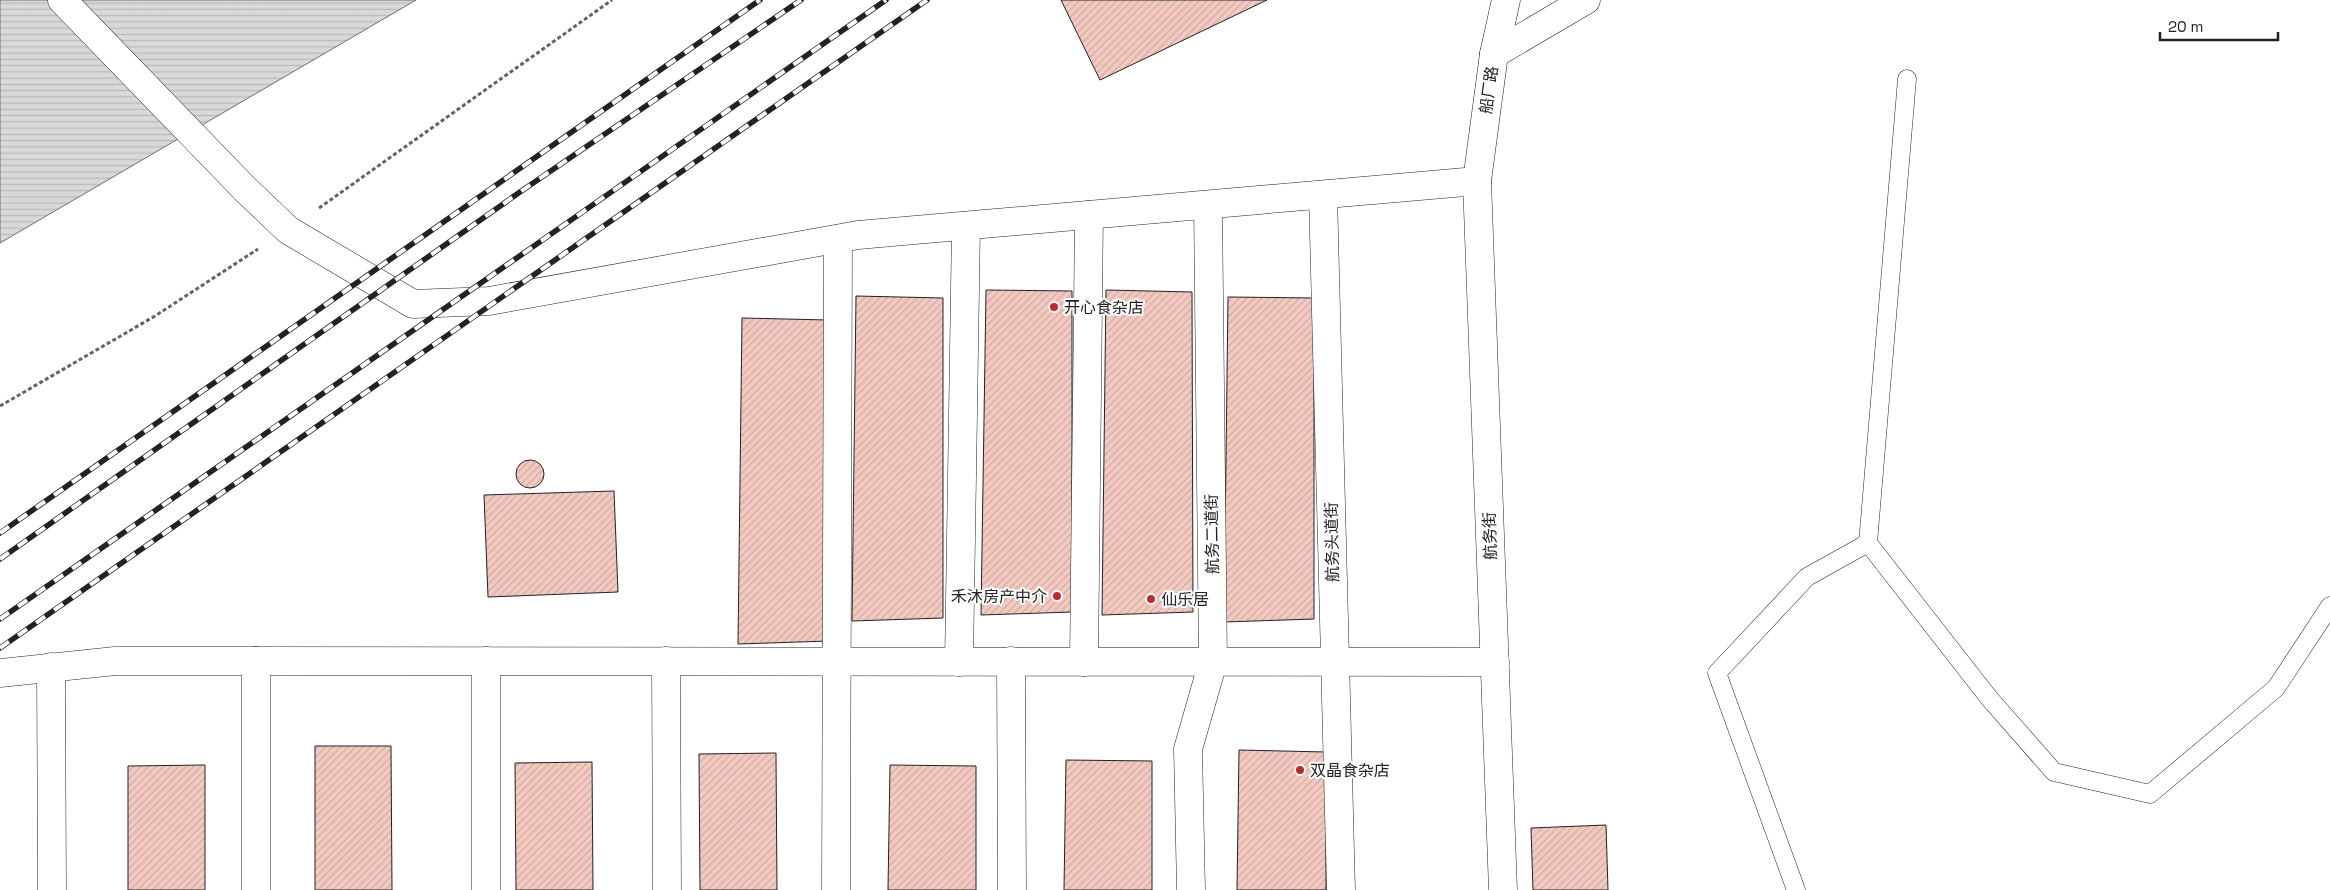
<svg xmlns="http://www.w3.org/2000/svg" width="2330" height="890" viewBox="0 0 2330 890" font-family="'Space Grotesk','Noto Sans SC',sans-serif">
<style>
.water{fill:url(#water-rules);stroke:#6f6f6f}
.building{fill:url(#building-hatch);stroke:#222}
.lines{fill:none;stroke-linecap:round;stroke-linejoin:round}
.service-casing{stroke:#222;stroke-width:19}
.minor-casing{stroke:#222;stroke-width:29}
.path{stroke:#646464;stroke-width:3;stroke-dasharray:4 2.5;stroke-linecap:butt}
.service{stroke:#fff;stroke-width:18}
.minor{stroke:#fff;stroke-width:28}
.rail-casing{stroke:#222;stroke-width:5.5}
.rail{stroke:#fff;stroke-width:4;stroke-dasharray:11;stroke-linecap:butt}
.poi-dot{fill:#c62828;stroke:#fff;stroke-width:2}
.labels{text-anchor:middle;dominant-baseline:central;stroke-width:4;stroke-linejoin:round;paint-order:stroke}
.street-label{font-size:16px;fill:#222;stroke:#fff}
.poi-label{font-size:16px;fill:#222;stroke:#fff;text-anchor:start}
</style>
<defs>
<pattern id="water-rules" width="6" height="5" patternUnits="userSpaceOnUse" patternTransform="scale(1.25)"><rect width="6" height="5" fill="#d9d9d9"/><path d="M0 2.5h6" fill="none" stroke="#bababa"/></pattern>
<pattern id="building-hatch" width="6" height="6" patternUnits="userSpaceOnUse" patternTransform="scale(1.25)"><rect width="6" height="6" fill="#f3c9c0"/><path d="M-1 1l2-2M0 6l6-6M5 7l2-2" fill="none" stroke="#d0aca5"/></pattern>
</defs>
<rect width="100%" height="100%" fill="#fff"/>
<path class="water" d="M0,0H416L0,243Z"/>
<g class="building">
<path d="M1061,0H1267L1100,80Z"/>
<path d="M986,290L1072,291V612L981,615Z"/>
<path d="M1106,290L1192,292L1193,612L1102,615Z"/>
<path d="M856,296L943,298V618L852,621Z"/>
<path d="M1228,297L1314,298V619L1224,622Z"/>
<path d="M742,318L828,320L829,641L738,644Z"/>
<circle cx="530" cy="474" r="14"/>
<path d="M614,491L618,592L488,597L484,495Z"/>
<path d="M315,746H391L392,890H315Z"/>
<path d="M1239,750L1326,752V890H1237Z"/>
<path d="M776,753L777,890H700L699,754Z"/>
<path d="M1066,760L1152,761V890H1064Z"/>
<path d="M592,762L593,890H516L515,763Z"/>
<path d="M205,765V890H128V766Z"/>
<path d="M890,765L976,766V890H888Z"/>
<path d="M1606,825L1608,890H1533L1531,828Z"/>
</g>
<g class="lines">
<g class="service-casing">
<g id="service">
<path d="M1907,79L1868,543L1989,698L2054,772L2150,794L2276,688L2330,606"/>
<path d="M1796,890L1717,673L1807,577L1868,543"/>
</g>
</g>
<g class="minor-casing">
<g id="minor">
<path d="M62,0L245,189L288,230L413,304L489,301L858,235L1477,181"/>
<path d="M1494,54L1586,0"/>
<path d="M1323,195L1341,890"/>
<path d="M256,661V890"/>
<path d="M486,661V890"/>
<path d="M666,661L667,890"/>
<path d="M1011,661L1012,890"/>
<path d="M959,662L966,226"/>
<path d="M1084,662L1089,215"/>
<path d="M51,667L52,890"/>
<path d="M0,673L115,661L1495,662"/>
<path d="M836,890L838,239"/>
<path d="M1191,890L1188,749L1213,662L1208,205"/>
<path d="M1503,890L1477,181L1494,54L1506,0"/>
</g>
</g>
<g class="path">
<path d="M319,208L612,0"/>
<path d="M0,406L155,316L258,249"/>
</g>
<use href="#service" class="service"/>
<use href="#minor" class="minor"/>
<g class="rail-casing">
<g id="rail">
<path d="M0,533L760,0"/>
<path d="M0,559L520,192L801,0"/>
<path d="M0,619L886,0"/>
<path d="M0,648L927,0"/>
</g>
</g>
<use href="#rail" class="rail"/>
</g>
<g class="poi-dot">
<circle cx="1054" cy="307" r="5"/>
<circle cx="1057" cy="596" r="5"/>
<circle cx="1151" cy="599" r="5"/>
<circle cx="1300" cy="770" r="5"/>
</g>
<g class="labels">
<g class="street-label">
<text transform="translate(1489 90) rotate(-82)">船厂路</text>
<text transform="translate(1212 534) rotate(-91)">航务二道街</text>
<text transform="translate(1490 536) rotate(-92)">航务街</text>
<text transform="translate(1332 542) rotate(-91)">航务头道街</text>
</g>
<g class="poi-label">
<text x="1064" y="307">开心食杂店</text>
<text x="1047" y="596" text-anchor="end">禾沐房产中介</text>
<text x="1161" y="599">仙乐居</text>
<text x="1310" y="770">双晶食杂店</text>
</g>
</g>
<path d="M2160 32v8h118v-8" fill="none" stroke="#222222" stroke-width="2.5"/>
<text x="2168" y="32" font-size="15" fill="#222222" stroke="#ffffff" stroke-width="4" paint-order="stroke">20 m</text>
</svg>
